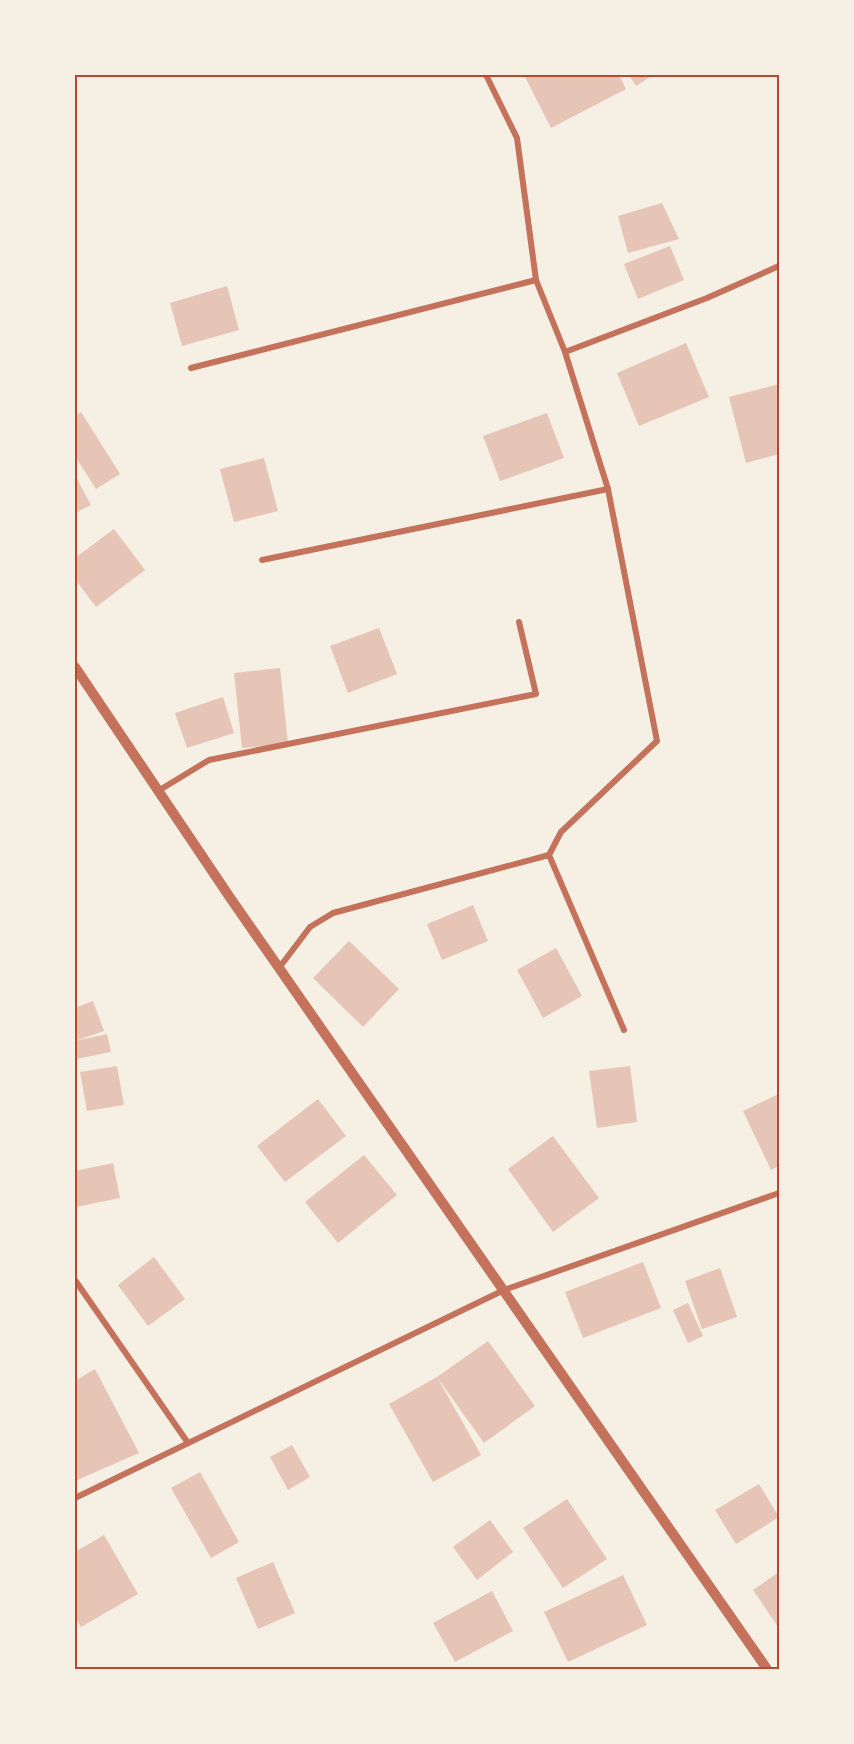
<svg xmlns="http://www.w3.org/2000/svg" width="854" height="1744" viewBox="0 0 854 1744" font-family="'Zilla Slab',serif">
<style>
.building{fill:#e6c5b7}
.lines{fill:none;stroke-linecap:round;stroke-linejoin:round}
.minor{stroke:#c5725c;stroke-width:6}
.tertiary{stroke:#c5725c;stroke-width:10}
.neatline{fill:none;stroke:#b5482f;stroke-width:2}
</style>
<rect width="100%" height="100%" fill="#f6efe4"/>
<g class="building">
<path d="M524,75H619L626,89L551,128Z"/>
<path d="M629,75H653L636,86Z"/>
<path d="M662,203L679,239L628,253L618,216Z"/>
<path d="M670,246L684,280L638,299L624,264Z"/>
<path d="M227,286L239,330L182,346L170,303Z"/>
<path d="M686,343L709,397L639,426L617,373Z"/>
<path d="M779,384V454L746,463L729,397Z"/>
<path d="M81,412L120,474L96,489L75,456V416Z"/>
<path d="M547,413L564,458L500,481L483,436Z"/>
<path d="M264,458L278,511L234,522L220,469Z"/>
<path d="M75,475L91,505L75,513Z"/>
<path d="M114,529L145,570L96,607L75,579V558Z"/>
<path d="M379,628L397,674L348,693L330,646Z"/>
<path d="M280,668L288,744L242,748L234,673Z"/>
<path d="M223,697L234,733L187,748L175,713Z"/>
<path d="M473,905L488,941L442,960L427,924Z"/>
<path d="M349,941L399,989L363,1027L313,978Z"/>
<path d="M556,948L582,996L543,1018L517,970Z"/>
<path d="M93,1001L104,1031L75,1041V1008Z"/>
<path d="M107,1034L111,1052L76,1059L75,1041Z"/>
<path d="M117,1066L124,1105L87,1111L80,1072Z"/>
<path d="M630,1066L637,1122L597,1128L589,1071Z"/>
<path d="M779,1094V1166L771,1170L743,1111Z"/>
<path d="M318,1099L346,1136L285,1182L257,1146Z"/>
<path d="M553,1136L599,1198L553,1232L508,1169Z"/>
<path d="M364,1155L397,1195L338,1243L305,1202Z"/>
<path d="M113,1163L120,1198L76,1207L75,1171Z"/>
<path d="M154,1257L185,1299L148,1326L118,1285Z"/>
<path d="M643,1262L661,1308L583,1338L565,1292Z"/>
<path d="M720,1268L737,1317L702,1329L685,1281Z"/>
<path d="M688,1303L703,1336L688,1343L673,1310Z"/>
<path d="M488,1341L535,1406L484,1443L437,1377L481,1455L433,1482L389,1404L437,1377Z"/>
<path d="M95,1369L139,1453L75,1481V1381Z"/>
<path d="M292,1445L310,1477L288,1490L270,1457Z"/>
<path d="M200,1472L239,1542L211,1558L171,1488Z"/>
<path d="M759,1484L779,1517L736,1544L715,1510Z"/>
<path d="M567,1499L607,1559L563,1588L523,1528Z"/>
<path d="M490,1520L513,1552L477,1580L453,1547Z"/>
<path d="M104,1535L138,1594L81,1627L75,1617V1552Z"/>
<path d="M273,1562L295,1613L258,1629L236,1578Z"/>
<path d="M779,1572V1628L753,1590Z"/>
<path d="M623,1575L647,1625L568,1662L544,1612Z"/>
<path d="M492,1591L513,1631L455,1662L433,1623Z"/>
</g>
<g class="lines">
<g class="minor">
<path d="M486,75L517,138L536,280L565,352L608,489L657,741L561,832L549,855L624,1030"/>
<path d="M565,352L707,298L779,266"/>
<path d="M191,368L536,280"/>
<path d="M262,560L608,489"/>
<path d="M158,791L209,760L536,694L519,622"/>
<path d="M279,968L310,927L333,913L549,855"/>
<path d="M75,1280L188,1443"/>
<path d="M75,1498L504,1290L779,1193"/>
</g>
<path class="tertiary" d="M75,667L231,899L767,1669"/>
</g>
<rect width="854" height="1744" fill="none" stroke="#f6efe4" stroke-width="153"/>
<rect x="76" y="76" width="702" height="1592" class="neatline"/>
</svg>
